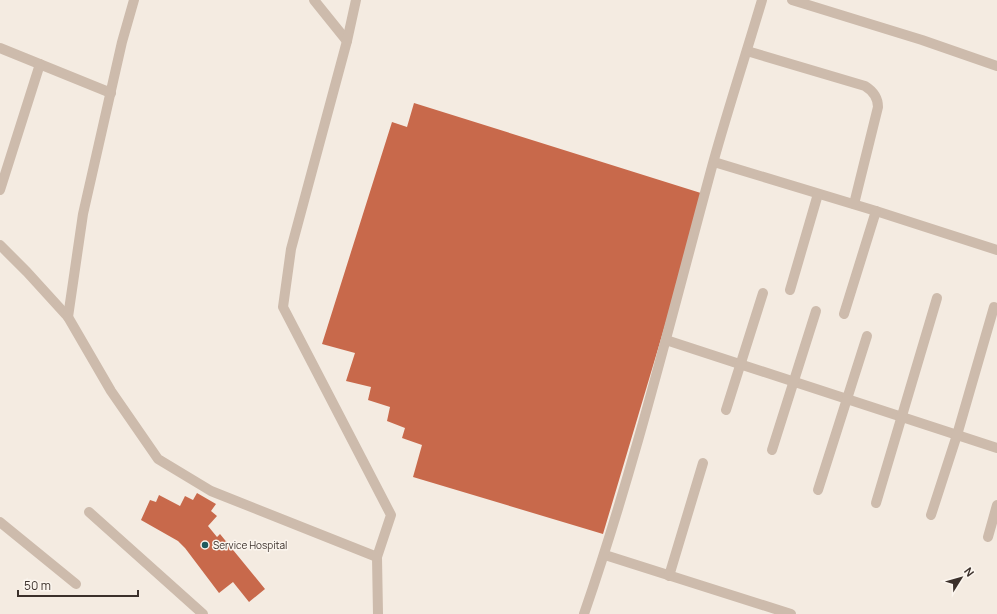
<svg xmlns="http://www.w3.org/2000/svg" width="997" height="614" viewBox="0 0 997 614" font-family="Manrope,sans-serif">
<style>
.building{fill:#c8694b}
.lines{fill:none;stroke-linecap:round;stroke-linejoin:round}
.minor{stroke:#cdbbac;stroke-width:10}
.poi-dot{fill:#1f5a5e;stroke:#fbf5ee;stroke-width:1.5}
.labels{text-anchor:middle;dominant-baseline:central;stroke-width:3;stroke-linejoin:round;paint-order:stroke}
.poi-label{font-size:10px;fill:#3b302b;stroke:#fbf5ee;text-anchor:start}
</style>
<rect width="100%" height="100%" fill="#f4ebe1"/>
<g class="building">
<path d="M414,103L704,194L603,534L413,477L422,445L402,438L405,428L387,421L390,407L368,400L371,387L346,381L355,353L322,344L392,122L407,127Z"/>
<path d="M197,493L216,504L211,511L217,516L208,526L217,537L220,534L265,589L249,602L233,582L219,593L185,548L178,541L141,520L150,500L156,502L159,495L180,506L185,496L193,500Z"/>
</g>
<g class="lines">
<g class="minor">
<path d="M314,0L347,41"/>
<path d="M356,0L347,41L291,249L283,307L391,515L377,557L378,614"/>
<path d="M792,0L922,40L997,66"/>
<path d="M0,48L111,93"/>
<path d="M747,51L865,86C873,91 878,97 878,107L854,204"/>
<path d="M714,162L876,211L997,250"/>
<path d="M0,190L40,64"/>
<path d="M0,245L27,272L68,317L111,391L158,459L211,491L377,557"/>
<path d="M790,290L818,194"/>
<path d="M844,314L876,211"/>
<path d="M68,317L83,214L122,42L134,0"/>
<path d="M666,340L997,448"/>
<path d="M726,410L763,293"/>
<path d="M772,450L816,311"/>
<path d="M818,490L867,336"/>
<path d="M876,503L937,298"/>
<path d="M89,512L203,614"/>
<path d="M931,515L957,435L994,307"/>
<path d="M0,522L76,584"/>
<path d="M988,537L997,505"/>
<path d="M605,555L791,614"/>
<path d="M669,576L703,463"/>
<path d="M584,614C635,466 672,314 713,163C728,109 746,54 762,0"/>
</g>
</g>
<circle class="poi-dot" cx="205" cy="545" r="4"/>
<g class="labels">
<g class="poi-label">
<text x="213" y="545">Service Hospital</text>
</g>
</g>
<g transform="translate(961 578) rotate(53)" stroke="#fbf5ee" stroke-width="3" paint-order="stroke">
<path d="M0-3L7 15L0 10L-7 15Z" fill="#3b302b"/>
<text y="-6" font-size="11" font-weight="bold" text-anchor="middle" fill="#3b302b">N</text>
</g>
<path d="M18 590v6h120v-6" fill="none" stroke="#3b302b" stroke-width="2"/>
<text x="24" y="590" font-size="12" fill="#3b302b" stroke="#fbf5ee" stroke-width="3" paint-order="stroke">50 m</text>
</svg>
